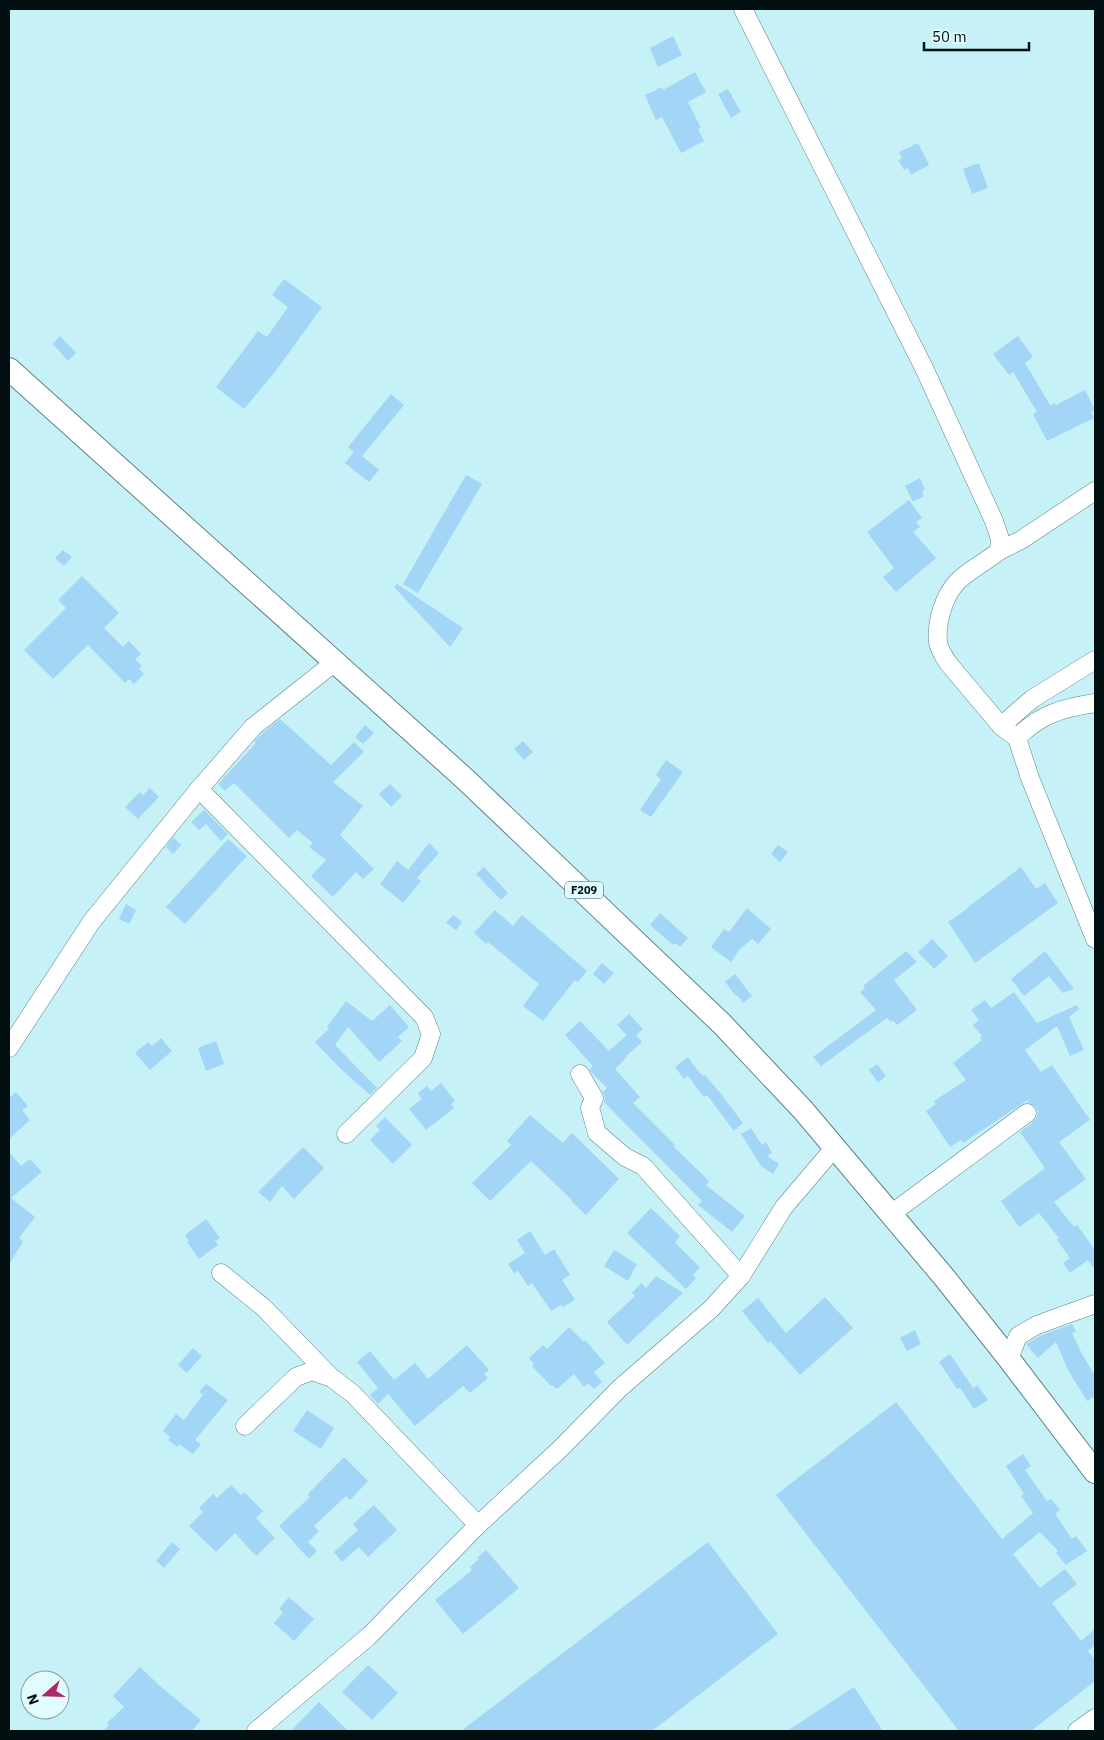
<svg xmlns="http://www.w3.org/2000/svg" width="1104" height="1740" viewBox="0 0 1104 1740" font-family="'IBM Plex Sans',sans-serif">
<style>
.building{fill:#a3d6f6}
.lines{fill:none;stroke-linecap:round;stroke-linejoin:round}
.minor-casing{stroke:#5d858a;stroke-width:19}
.major-casing{stroke:#5d858a;stroke-width:24}
.minor{stroke:#fff;stroke-width:18}
.major{stroke:#fff;stroke-width:22}
.labels{text-anchor:middle;dominant-baseline:central;stroke-width:4;stroke-linejoin:round;paint-order:stroke}
.shield{fill:#e1fbfe;stroke:#455658;stroke-width:1}
.shield-label{font-size:11px;font-weight:bold;fill:#020f11}
</style>
<rect width="100%" height="100%" fill="#c6f1f6"/>
<g class="building">
<path d="M673,36L682,55L658,67L650,48Z"/>
<path d="M695,72L706,92L688,102L701,128L698,129L704,141L681,153L662,117L656,120L645,95L662,87L663,90Z"/>
<path d="M728,89L741,112L731,118L718,94Z"/>
<path d="M918,143L929,165L911,175L908,168L904,170L898,160L902,158L899,152Z"/>
<path d="M979,163L988,188L972,194L963,169Z"/>
<path d="M284,279L322,307L275,372L244,409L216,387L258,331L267,337L288,307L272,295Z"/>
<path d="M60,336L76,353L68,361L53,344Z"/>
<path d="M1018,336L1033,357L1025,363L1050,405L1055,403L1056,405L1085,390L1095,410L1091,412L1094,418L1047,441L1033,414L1037,412L1013,372L1009,375L993,354Z"/>
<path d="M391,394L404,405L362,456L379,470L369,482L345,463L354,452L348,447Z"/>
<path d="M466,475L482,484L418,593L403,584Z"/>
<path d="M920,478L925,489L922,491L924,496L913,502L905,486Z"/>
<path d="M909,500L922,518L916,522L920,527L913,532L936,558L896,592L883,577L894,568L867,532Z"/>
<path d="M63,550L72,557L64,566L55,558Z"/>
<path d="M82,576L119,613L104,628L123,647L129,641L141,654L135,659L142,666L139,669L144,674L134,684L129,679L125,683L88,645L53,679L24,650L66,608L58,600Z"/>
<path d="M397,584L463,628L450,647L394,587Z"/>
<path d="M280,719L331,765L354,742L364,752L333,782L363,806L340,835L374,869L363,879L356,872L333,897L311,876L326,860L309,847L313,843L297,830L289,838L234,783L225,791L218,784L256,743L254,741L256,739Z"/>
<path d="M365,725L374,733L363,744L355,737Z"/>
<path d="M523,741L533,752L524,760L514,749Z"/>
<path d="M666,760L683,772L651,817L640,810L661,779L656,775Z"/>
<path d="M390,784L402,796L391,807L379,794Z"/>
<path d="M150,788L159,797L138,819L125,807L140,792L143,795Z"/>
<path d="M204,810L228,834L221,841L206,824L199,830L191,822Z"/>
<path d="M173,837L181,845L173,854L166,847Z"/>
<path d="M228,839L247,856L185,924L166,907Z"/>
<path d="M429,843L439,853L417,878L421,881L403,903L380,884L397,861L408,870Z"/>
<path d="M778,845L788,852L780,862L771,854Z"/>
<path d="M484,867L508,893L501,900L476,874Z"/>
<path d="M1021,867L1036,889L1045,883L1058,903L975,963L948,922L967,909V908Z"/>
<path d="M126,904L136,910L129,924L119,919Z"/>
<path d="M747,908L771,929L758,944L752,939L739,950L731,962L711,947L724,929L729,932Z"/>
<path d="M495,910L513,926L522,915L587,971L578,982L575,980L543,1021L523,1006L539,984L488,942L486,944L474,933Z"/>
<path d="M660,913L688,938L680,947L675,943L673,945L650,925Z"/>
<path d="M453,915L462,922L456,930L446,923Z"/>
<path d="M932,939L948,956L934,969L918,952Z"/>
<path d="M906,951L917,962L894,980L917,1010L897,1025L893,1020L891,1022L887,1018L821,1066L813,1057L876,1010L860,992L865,988L863,986Z"/>
<path d="M1045,951L1074,989L1063,993L1049,976L1024,996L1011,979Z"/>
<path d="M602,963L614,973L604,984L593,974Z"/>
<path d="M735,974L752,996L743,1003L738,996H736L725,982Z"/>
<path d="M1014,992L1037,1023L1077,1005L1079,1009L1069,1017L1084,1050L1070,1056L1057,1026L1025,1050L1041,1072L1052,1065L1090,1120L1059,1142L1086,1179L1054,1202L1074,1227L1077,1225L1095,1250V1270L1088,1260L1070,1273L1063,1263L1070,1258L1057,1240L1059,1238L1039,1213L1019,1227L1001,1201L1045,1168L1020,1132L1031,1124L1036,1118L1038,1112L1035,1106L1028,1103V1100L963,1143L961,1140L950,1147L926,1111L936,1104L934,1101L966,1080L953,1063L982,1040L980,1037L982,1036L973,1025L979,1020L971,1010L985,1000L991,1008Z"/>
<path d="M346,1001L372,1021L390,1005L409,1027L398,1037L402,1041L379,1062L348,1027L335,1045L377,1088L370,1095L340,1068L315,1042L329,1029L327,1027Z"/>
<path d="M629,1014L643,1029L636,1035L642,1042L626,1056L627,1057L615,1069L640,1097L633,1103L675,1145L673,1146L709,1181L706,1185L745,1216L732,1232L698,1205L702,1201L604,1102L605,1097L603,1092L607,1088L590,1071V1069L593,1066L565,1035L580,1021L609,1051L627,1035L617,1025Z"/>
<path d="M161,1038L172,1051L150,1070L135,1053L148,1042L152,1046Z"/>
<path d="M216,1041L224,1064L206,1071L198,1048Z"/>
<path d="M688,1057L698,1071L703,1076L705,1075L721,1094L743,1123L734,1131L707,1095L704,1097L688,1076L684,1079L675,1067Z"/>
<path d="M877,1064L886,1076L878,1083L869,1070Z"/>
<path d="M441,1083L455,1101L451,1104L454,1108L426,1130L409,1109L422,1099L418,1093L427,1086L431,1091Z"/>
<path d="M16,1092L28,1106L22,1110L30,1120L9,1139V1098Z"/>
<path d="M530,1115L563,1143L572,1133L619,1179L586,1215L571,1201L572,1200L531,1161L490,1201L472,1183L511,1145L507,1141Z"/>
<path d="M385,1117L412,1145L393,1164L370,1140L380,1130L376,1126Z"/>
<path d="M751,1128L762,1145L766,1142L772,1153L767,1156L779,1164L773,1174L761,1166L741,1134Z"/>
<path d="M303,1147L324,1168L294,1199L282,1186L270,1202L258,1192Z"/>
<path d="M9,1152L21,1166L30,1159L42,1172L11,1198L35,1217L19,1238L23,1242L9,1264Z"/>
<path d="M651,1208L680,1236L675,1243L700,1267L693,1275L696,1278L686,1289L627,1233Z"/>
<path d="M206,1219L220,1238L215,1241L218,1245L199,1259L187,1242L189,1241L185,1235Z"/>
<path d="M530,1231L545,1255L554,1249L570,1275L562,1280L575,1300L563,1307L561,1305L551,1311L532,1283L528,1286L518,1271L514,1273L508,1264L525,1253L517,1240Z"/>
<path d="M614,1250L637,1264L628,1281L604,1266Z"/>
<path d="M656,1276L683,1293L627,1345L607,1322L635,1296L632,1293L641,1283L646,1288Z"/>
<path d="M825,1297L853,1328L800,1375L770,1341L768,1343L742,1311L758,1298L786,1333Z"/>
<path d="M1072,1324L1076,1332L1072,1333L1082,1354L1095,1376V1396L1087,1401L1069,1372L1056,1342L1038,1358L1026,1344L1042,1335Z"/>
<path d="M569,1327L584,1342L585,1340L605,1363L594,1372L602,1382L594,1389L588,1383L584,1387L574,1374L557,1389L552,1385L551,1386L532,1366L534,1364L529,1358L543,1345L547,1349Z"/>
<path d="M915,1330L921,1344L907,1351L900,1338Z"/>
<path d="M467,1345L489,1370L484,1374L488,1378L470,1393L463,1386L415,1426L388,1394L378,1404L370,1395L378,1388L357,1362L370,1351L394,1380L415,1363L428,1379Z"/>
<path d="M193,1348L202,1356L187,1373L178,1365Z"/>
<path d="M950,1354L973,1388L977,1385L988,1400L974,1409L960,1388L957,1389L939,1362Z"/>
<path d="M206,1384L228,1400L195,1440L201,1444L193,1454L179,1444L177,1447L168,1440L170,1437L163,1431L176,1414L184,1420L203,1395L199,1392Z"/>
<path d="M896,1402L1002,1539L1033,1513L1021,1496L1024,1494L1006,1466L1023,1454L1031,1466L1025,1470L1047,1501L1051,1499L1060,1510L1055,1514L1072,1539L1076,1536L1087,1551L1066,1565L1056,1553L1058,1551L1040,1532L1013,1554L1040,1588L1065,1569L1077,1584L1052,1603L1081,1641L1095,1629V1645L1088,1651L1095,1660V1681L1031,1731H959L776,1495Z"/>
<path d="M307,1410L334,1428L321,1449L293,1431Z"/>
<path d="M344,1457L368,1481L350,1500L346,1496L314,1526L319,1531L308,1542L317,1551L309,1559L279,1526L310,1497L308,1494Z"/>
<path d="M231,1485L241,1495L244,1492L263,1511L256,1518L275,1538L256,1556L235,1533L216,1552L189,1526L203,1512L199,1508L213,1494L217,1498Z"/>
<path d="M374,1505L397,1530L368,1557L359,1547L342,1562L334,1552L358,1530L353,1524Z"/>
<path d="M172,1542L180,1549L164,1568L156,1561Z"/>
<path d="M708,1542L778,1634L652,1731H461Z"/>
<path d="M486,1550L519,1588L463,1634L435,1600L472,1570L470,1567L479,1559L477,1558Z"/>
<path d="M289,1597L314,1619L294,1641L274,1623L283,1612L279,1609Z"/>
<path d="M368,1665L398,1693L372,1720L342,1692Z"/>
<path d="M140,1667L160,1686L201,1720L192,1731H103L109,1725L107,1723L124,1707L113,1696Z"/>
<path d="M854,1687L883,1731H787Z"/>
<path d="M319,1702L348,1731H291Z"/>
</g>
<g class="lines">
<g class="minor-casing">
<g id="minor">
<path d="M743,9L924,368L994,521L1000,539L999,551C986,562 970,569 958,581C944,595 936,622 938,642C939,650 944,656 948,663L1001,726L1017,738L1030,778L1095,939"/>
<path d="M999,551L1021,540L1095,491"/>
<path d="M1001,726L1032,699L1095,660"/>
<path d="M1017,738C1040,714 1063,708 1095,703"/>
<path d="M199,789L424,1017L431,1034L423,1058L346,1134"/>
<path d="M9,1048L92,921L199,789L253,727L335,662"/>
<path d="M580,1074L594,1098L590,1108L597,1133L625,1157L643,1166L741,1276"/>
<path d="M891,1214L1027,1113"/>
<path d="M221,1273L263,1307L330,1376"/>
<path d="M1009,1359L1018,1336L1037,1325L1095,1304"/>
<path d="M245,1426L296,1377L312,1371L332,1378L353,1394L478,1525"/>
<path d="M256,1731L369,1636L478,1525L560,1449L620,1388L711,1309L741,1276L784,1207L835,1147"/>
<path d="M1077,1731L1095,1718"/>
</g>
</g>
<g class="major-casing">
<path id="major" d="M9,369L465,779L722,1024L803,1110L944,1277L1009,1359L1095,1472"/>
</g>
<use href="#minor" class="minor"/>
<use href="#major" class="major"/>
</g>
<g class="labels">
<rect class="shield" x="565" y="881.5" width="38" height="17" rx="4"/>
<g class="shield-label">
<text x="584" y="890">F209</text>
</g>
</g>
<rect width="1104" height="1740" fill="none" stroke="#020f11" stroke-width="20"/>
<g transform="translate(45 1695) rotate(250)"><circle r="24" fill="#e1fbfe" stroke="#889d9f"/>
<path d="M0-4L9 19L0 12L-9 19Z" fill="#af276a"/>
<text y="-8" font-size="14" font-weight="bold" text-anchor="middle" fill="#020f11">N</text>
</g>
<path d="M924 42v8h105v-8" fill="none" stroke="#020f11" stroke-width="2.5"/>
<text x="932" y="42" font-size="15" fill="#020f11" stroke="#e1fbfe" stroke-width="4" paint-order="stroke">50 m</text>
</svg>
